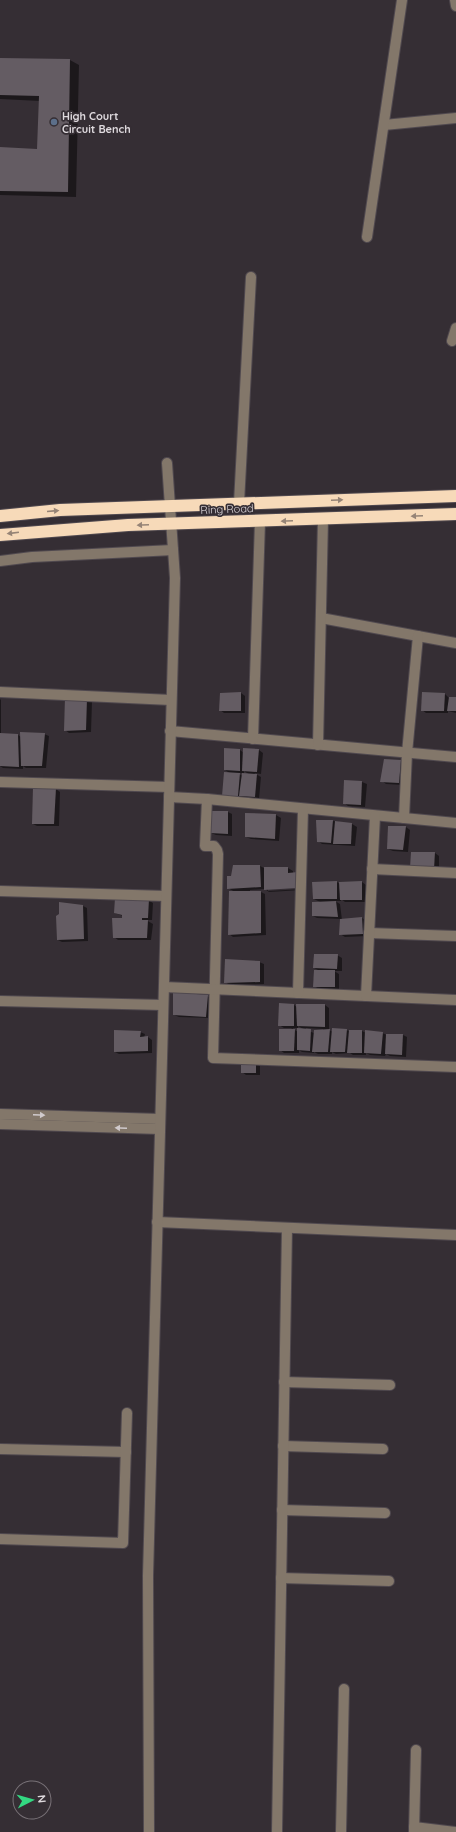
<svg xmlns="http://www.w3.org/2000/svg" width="456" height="1832" viewBox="0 0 456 1832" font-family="Quicksand,sans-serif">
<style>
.shadow{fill:#0007;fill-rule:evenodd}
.building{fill:#645c63}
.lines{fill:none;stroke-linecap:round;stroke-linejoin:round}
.minor-casing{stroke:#50494f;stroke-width:12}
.highway-casing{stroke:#50494f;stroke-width:14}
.minor{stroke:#83776a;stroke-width:10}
.highway{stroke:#f7dab9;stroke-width:12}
.oneway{fill:#968476}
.oneway2{fill:#d0cacc}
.service-dot{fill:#5c6f8a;stroke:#352e34;stroke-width:1.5}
.labels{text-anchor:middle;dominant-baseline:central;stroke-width:3.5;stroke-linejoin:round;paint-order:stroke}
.poi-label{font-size:11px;font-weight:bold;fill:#ded9dd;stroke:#352e34;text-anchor:start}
.street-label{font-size:11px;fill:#ded9dd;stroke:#352e34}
</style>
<rect width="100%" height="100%" fill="#352e34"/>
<g class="shadow">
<path d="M0,59L70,60L79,65L76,197L0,195V148L38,150L40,101L0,99Z"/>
<path d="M241,693L245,696V713H224L220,710Z"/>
<path d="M445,694L449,698H456V713L448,711V713H426L422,710Z"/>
<path d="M0,699L1,700V733H0Z"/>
<path d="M87,699L92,702L91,732L69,733L65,730Z"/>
<path d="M44,734L49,736L46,768H26L23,766V769L3,768L0,766V748L18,735L21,737Z"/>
<path d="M240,750L244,753L259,750L263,753L261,774L254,773L261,777L259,799L242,797V798H228L224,795L231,774L225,770ZM244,771L250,775L244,774ZM237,773H243V776Z"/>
<path d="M401,761L405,763L403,785L386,784L382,781Z"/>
<path d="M345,781L362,782L367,784L365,807L348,806L344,803Z"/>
<path d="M56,789L60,792L59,826H37L33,824Z"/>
<path d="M228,812L232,814V836L216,835L211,833Z"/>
<path d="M246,814L276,815L281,818L279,841L251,839L246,837Z"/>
<path d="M333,821L352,824L357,827L355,846L322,844L318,841Z"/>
<path d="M406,827L410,830L408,852L393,851L388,849Z"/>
<path d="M412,853H435L439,856V871Z"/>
<path d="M260,866L264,868H288L293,871V873L268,889V891L302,889V890L269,892L265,889L250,890V892H261L265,894L266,935L233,937L229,934L235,892L228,888L232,877Z"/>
<path d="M337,882L340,884L362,882L366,885L367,902H345L341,899V901H335L340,904L342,920L362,918L367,921V936L345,937L340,934L341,919L317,918L313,916L320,902L314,899Z"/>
<path d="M148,900L153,903L152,920H146L153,924L151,940H118L114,937L123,919V916L115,913Z"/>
<path d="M83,906L87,908L88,941L62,942L58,940Z"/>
<path d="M337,955L342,958V971H334L339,974V989H319L314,986L320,971L314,968Z"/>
<path d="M259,962L264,964V984L230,985L225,982Z"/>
<path d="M207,996L212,999L211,1018L179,1017L174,1015Z"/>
<path d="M294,1005L297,1007L325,1005L329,1008V1030L333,1032L346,1030L349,1031H362L366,1033H382L387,1035H403L407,1037L406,1057L390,1056L386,1054L385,1056L370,1055L366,1053V1055H353L350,1053L336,1054L332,1052V1054H318L314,1052V1053L302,1052L299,1050V1053H284L280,1050L292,1028L298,1032L305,1030L298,1026V1028H284L279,1025ZM306,1028L323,1029V1030L314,1033L306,1030Z"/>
<path d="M140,1032L145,1034L144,1038L148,1037L152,1040V1053L119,1054L115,1052Z"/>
<path d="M256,1063L260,1066V1075H246L242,1072Z"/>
</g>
<g class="building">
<path d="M0,58L70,59L68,192L0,191V147L37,149L39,96L0,95Z"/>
<path d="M241,692V711H219L220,693Z"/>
<path d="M422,692L445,693L444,711H421Z"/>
<path d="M65,697L87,698L86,730L64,731Z"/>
<path d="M449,697H456V711H447Z"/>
<path d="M20,732L45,733L42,766H21Z"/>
<path d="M0,733L18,734L19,767L0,766Z"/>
<path d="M224,748L240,749V771L224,770Z"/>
<path d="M243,748L259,749L257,772L242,771Z"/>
<path d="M384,759L401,760L399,783L380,782Z"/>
<path d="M224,772L240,773L238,796H222Z"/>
<path d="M242,773L257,774L255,797L239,796Z"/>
<path d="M344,780L362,781L361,805L343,804Z"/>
<path d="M33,787L56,788L54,824H32Z"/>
<path d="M212,811H228V834L210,833Z"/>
<path d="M245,813L276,814L275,839L245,837Z"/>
<path d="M316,820H333L331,843L317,842Z"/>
<path d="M335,821L352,823L351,844H333Z"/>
<path d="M388,826H406L403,850L387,849Z"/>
<path d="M411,852H435L434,869L410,868Z"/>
<path d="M233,865H260L261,887L227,889V876H231Z"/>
<path d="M264,867H288V873L298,872L297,888L264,890Z"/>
<path d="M337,881V899H313L312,882Z"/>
<path d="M362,881V900H340L339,882Z"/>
<path d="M229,891H261V933L228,935Z"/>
<path d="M115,898L149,899L148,918H142V920H148L147,938H113L112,918H122V915L114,913Z"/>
<path d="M336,901L338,917L312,916V902Z"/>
<path d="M59,902L83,905L84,939L57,940L56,916L59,914Z"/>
<path d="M362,917L363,934L339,935L340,919Z"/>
<path d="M314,954H338L337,969L313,968Z"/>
<path d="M225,959L260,961V982L224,983Z"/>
<path d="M314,970H335V987H313Z"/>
<path d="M173,992L208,995L206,1017L173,1015Z"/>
<path d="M279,1003L294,1004V1026H278Z"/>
<path d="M296,1004H325V1027L297,1026Z"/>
<path d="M297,1028L311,1029L310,1051L297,1050Z"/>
<path d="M332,1028L347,1029L345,1052H330Z"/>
<path d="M279,1029H295L294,1051H279Z"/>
<path d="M330,1029L328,1052H312L314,1030Z"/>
<path d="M114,1030L141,1031L140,1037L148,1036V1051L114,1052Z"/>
<path d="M349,1030H362V1053H347Z"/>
<path d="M365,1030L383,1032L381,1054L364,1053Z"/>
<path d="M386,1034H403L402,1055L385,1054Z"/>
<path d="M256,1062V1073H241V1063Z"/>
</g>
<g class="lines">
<g class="minor-casing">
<g id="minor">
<path d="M455,0L456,6"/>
<path d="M384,125L456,118"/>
<path d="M367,237L402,0"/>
<path d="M452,341L456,328"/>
<path d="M239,503L251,277"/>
<path d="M0,561L32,557L173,550"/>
<path d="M321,618L456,643"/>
<path d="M0,692L171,700"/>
<path d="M170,731L456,757"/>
<path d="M253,739L260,521"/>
<path d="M318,745L323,519"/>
<path d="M0,782L169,787"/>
<path d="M169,797L207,799L456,823"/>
<path d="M207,799L205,846H214L217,850L218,854L213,1058L456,1067"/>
<path d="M404,818L407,753L418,636"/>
<path d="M372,869L456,873"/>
<path d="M0,891L166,896"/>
<path d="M369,933L456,936"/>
<path d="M164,987L456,1000"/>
<path d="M298,993L303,809"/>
<path d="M366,996L375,816"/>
<path d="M0,1001L163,1005"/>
<path d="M0,1114L160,1119"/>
<path d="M0,1124L160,1129"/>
<path d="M157,1222L456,1235"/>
<path d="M284,1382L390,1385"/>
<path d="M283,1446L383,1449"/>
<path d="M0,1449L126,1452"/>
<path d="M282,1510L385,1513"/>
<path d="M0,1539L123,1543L127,1413"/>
<path d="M281,1578L389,1581"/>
<path d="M414,1827L455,1832"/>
<path d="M149,1832L148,1576L175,578L167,463"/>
<path d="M277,1832L287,1228"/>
<path d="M341,1832L344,1689"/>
<path d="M414,1832L416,1750"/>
</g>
</g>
<g class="highway-casing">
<g id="highway">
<path d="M0,516L60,510L456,496"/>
<path d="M0,535L128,525L456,514"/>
</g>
</g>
<use href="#minor" class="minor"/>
<use href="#highway" class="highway"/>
</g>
<defs><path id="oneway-solid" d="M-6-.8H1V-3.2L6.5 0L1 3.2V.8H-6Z"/></defs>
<g class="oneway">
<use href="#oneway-solid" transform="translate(337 500) rotate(-2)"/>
<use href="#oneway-solid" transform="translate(53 511) rotate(-5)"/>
<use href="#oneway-solid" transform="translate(417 516) rotate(178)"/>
<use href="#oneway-solid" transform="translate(287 521) rotate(178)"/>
<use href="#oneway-solid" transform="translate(143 525) rotate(178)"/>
<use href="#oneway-solid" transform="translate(13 533) rotate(173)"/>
</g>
<g class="oneway2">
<use href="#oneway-solid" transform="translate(39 1115) rotate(2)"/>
<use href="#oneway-solid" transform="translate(121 1128) rotate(-178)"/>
</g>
<circle class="service-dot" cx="54" cy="122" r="4"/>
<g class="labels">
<g class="poi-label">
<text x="62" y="116">High Court<tspan x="62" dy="13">Circuit Bench</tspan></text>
</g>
<g class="street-label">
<text transform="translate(227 509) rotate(-2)">Ring Road</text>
</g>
</g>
<g transform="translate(32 1800) rotate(84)"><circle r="19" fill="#352e34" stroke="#797278"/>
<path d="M0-3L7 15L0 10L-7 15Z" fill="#33d882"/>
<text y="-6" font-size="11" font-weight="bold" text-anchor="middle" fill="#ded9dd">N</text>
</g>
</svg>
